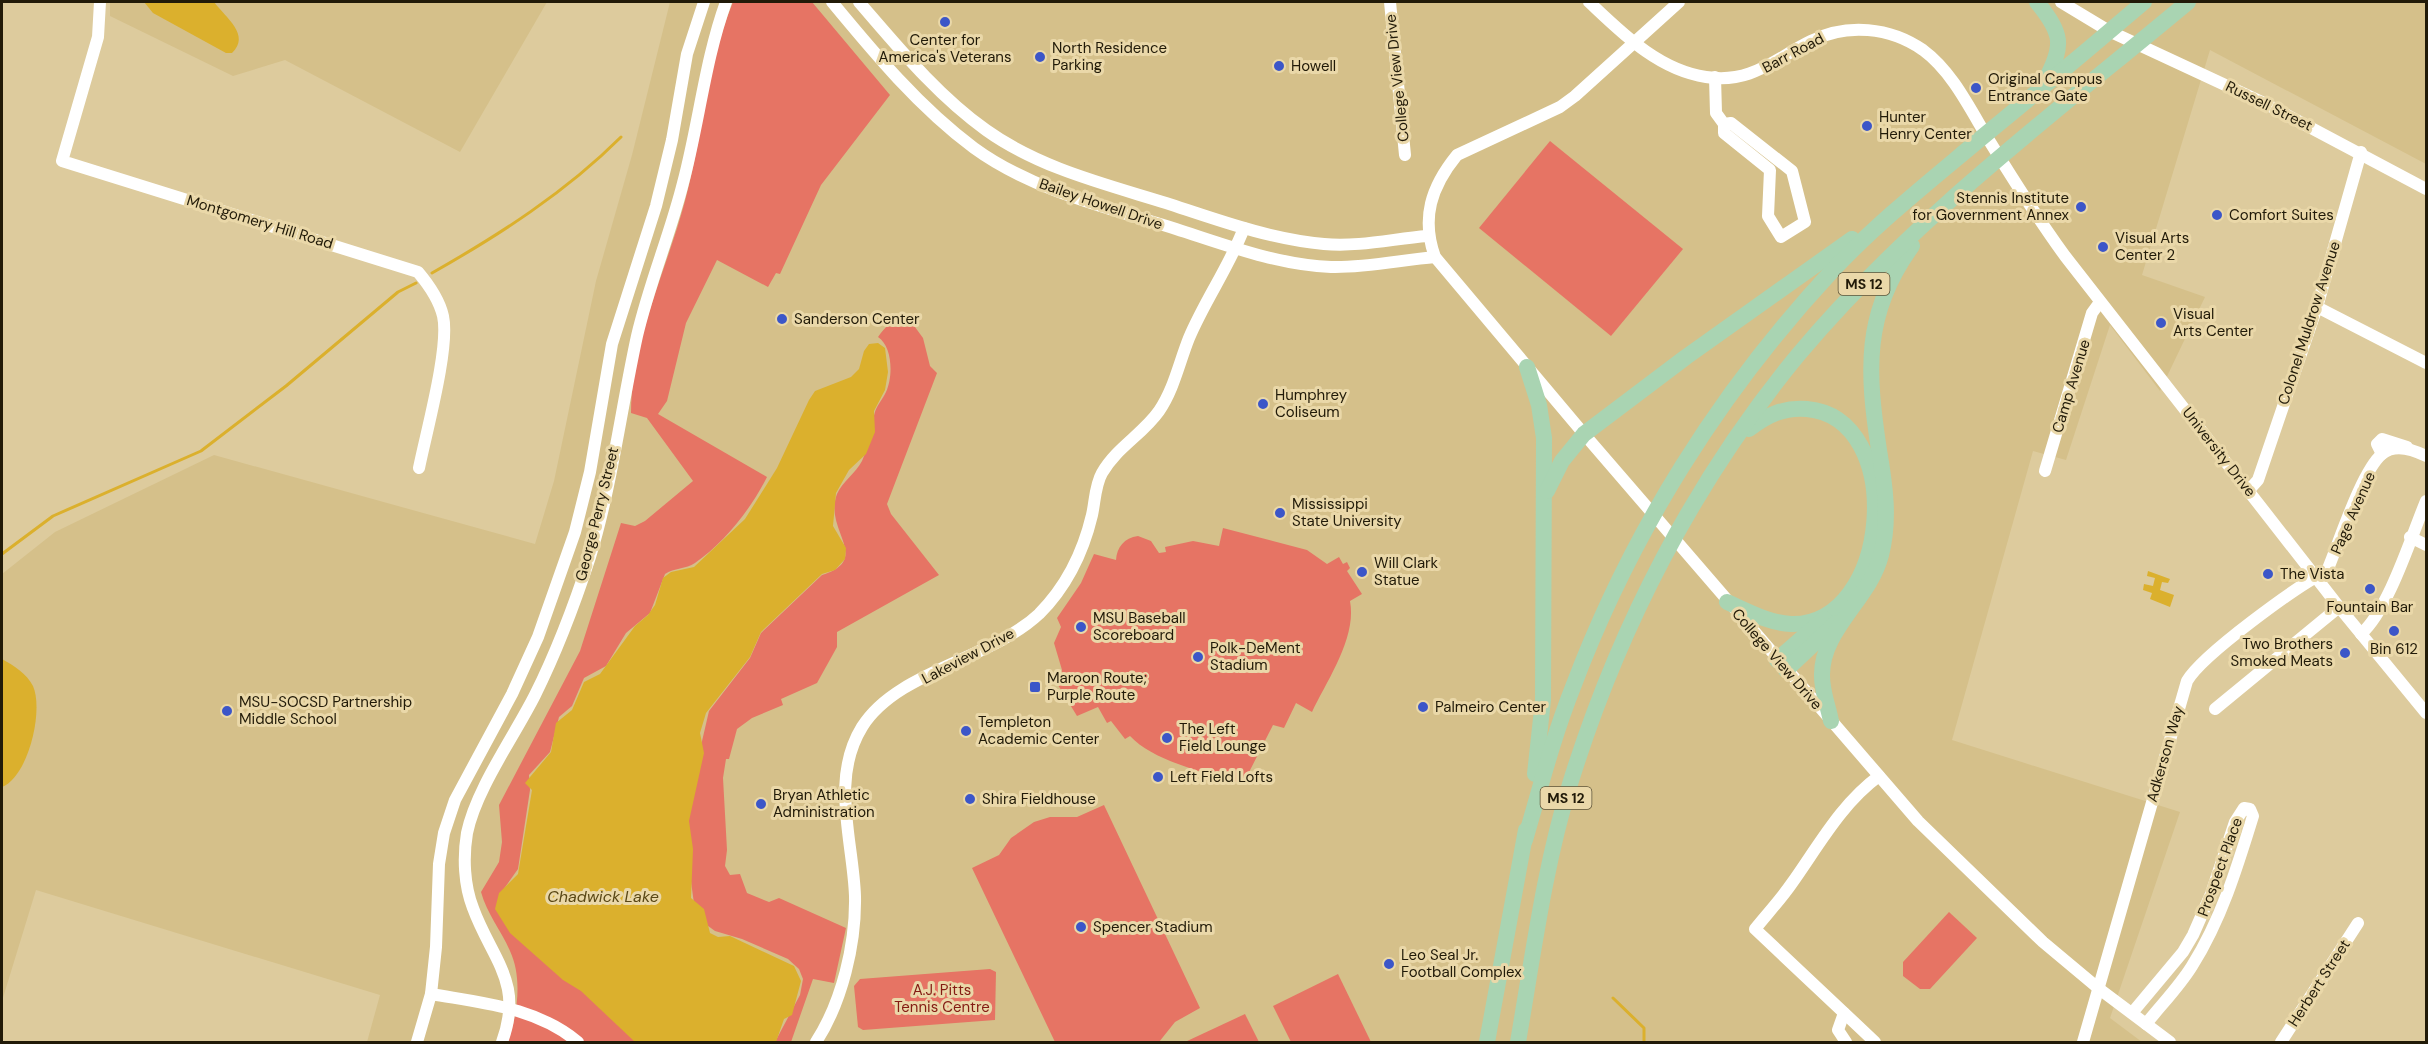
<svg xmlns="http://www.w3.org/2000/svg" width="2428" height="1044" viewBox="0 0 2428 1044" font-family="'DM Sans',sans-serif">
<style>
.built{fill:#d5c08a}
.green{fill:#e67464}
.water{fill:#dbb02d}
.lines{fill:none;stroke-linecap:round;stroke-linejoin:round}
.stream{stroke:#dbb02d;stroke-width:3}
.minor{stroke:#fff;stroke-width:12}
.major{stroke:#a9d4b2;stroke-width:16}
.poi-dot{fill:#3c56c8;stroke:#ead8a9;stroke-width:2}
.labels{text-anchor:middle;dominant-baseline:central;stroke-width:6;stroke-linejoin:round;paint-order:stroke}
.shield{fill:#ead8a9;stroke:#5d5338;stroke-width:1.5}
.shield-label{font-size:14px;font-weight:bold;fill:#211a08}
.poi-label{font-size:15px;fill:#211a08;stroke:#ead8a9;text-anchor:start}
.street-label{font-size:15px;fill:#211a08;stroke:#ead8a9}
.park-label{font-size:15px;fill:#841c13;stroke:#ead8a9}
.water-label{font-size:16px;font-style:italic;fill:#594715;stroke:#ead8a9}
</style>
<rect width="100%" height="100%" fill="#ddcb9d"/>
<g class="built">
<path d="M110,2H547L460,152L285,60L233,76L110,16Z"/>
<path d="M670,2H2426V164L2210,50L2142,275L2205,297L2160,391L2110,325L2066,460L2033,451L1952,740L2180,812L2110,1018L2142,1042H367L380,995L36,890L2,1001V574L55,532L214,455L535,544L554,481L596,281L632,155Z"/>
</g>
<g class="green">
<path d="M733,2H812L890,95L821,185L780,274L776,273L768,287L717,260L686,323L667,401L658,414L767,477C751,509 724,543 695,563C686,569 674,568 665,574L650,613L626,633L606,666L584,678L572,706L559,717L550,752L529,775L530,790L518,869L501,893L581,989L637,1042H508C517,1015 523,979 510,951C501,930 487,914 481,892L499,862L502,842L499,805L580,651L621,523L635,526L645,521L693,481L647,418L631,413C632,339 666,272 685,201C703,135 707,65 733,2Z"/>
<path d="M1550,141L1683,249L1611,336L1479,228Z"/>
<path d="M907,316L923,338L930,366L937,373L887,504L891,514L939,575L837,632V647L817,683L781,699L783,705L752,718L737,729L729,759H726L723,778L727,850L725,866L730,875L740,874L747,893L769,902L779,898L846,928L834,983L813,979L791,1042H775L800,995L803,979L799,969L788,959L742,939L715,931L704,923L695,911L687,852L690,793L709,711L750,658L761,633L822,575C873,559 823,530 837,494C842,482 856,473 862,461C869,446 870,428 875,412C877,405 883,399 886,392C893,377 893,347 878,337C885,327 894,317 907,316Z"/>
<path d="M1223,528L1307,550L1327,564L1339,557L1343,564L1347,562L1350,568L1347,571L1362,594L1350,601C1357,638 1327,680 1312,712L1296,703L1284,728L1273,725L1243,784C1208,773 1154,762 1130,736L1125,739L1111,721L1107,723L1098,707L1077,716L1058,685L1062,670L1054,643L1061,627L1057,618L1081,583L1094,554L1116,560C1117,547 1124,538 1138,536L1151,541L1159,553L1166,552L1165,547L1193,541L1219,546Z"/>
<path d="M1104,805L1200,1008L1175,1022L1159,1042H1055L972,868L999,855L1011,838L1034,822L1050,817H1077Z"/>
<path d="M1949,912L1977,938L1930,989H1920L1903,976V962Z"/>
<path d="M990,969L996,972L995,1020L863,1030L858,1027L854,986L860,979Z"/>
<path d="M1338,974L1371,1042H1291L1273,1006Z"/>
<path d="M1245,1014L1259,1042H1185Z"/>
</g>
<g class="water">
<path d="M144,2H214C226,18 251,35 232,53H226L153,13Z"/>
<path d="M878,343L885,348L888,372L885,390L874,411L875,432L866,454L849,470L836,493L833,526L846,548L845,559L835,570L822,574L761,632L750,657L706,713L700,733L704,753L689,821L693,849L691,898L704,909L710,933L718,937L730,936L794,966L801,981L792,1015L784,1019L776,1042H635L581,991L563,980L510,933L495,909L499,893L518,874L532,790L525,783L551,752L556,723L572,710L584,682L600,674L635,626L648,615L655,605L663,578L671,572L694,567L745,519L777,468L809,400L815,391L851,377L859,369L864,351L869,344Z"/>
<path d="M2148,571L2170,579L2168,583L2162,582L2160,590L2174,595L2170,607L2150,599L2152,593L2143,590L2144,584L2153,586L2155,578L2147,576Z"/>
<path d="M2,659C13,665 27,674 33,686C44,711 28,777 2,787Z"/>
</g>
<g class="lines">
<g class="stream">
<path d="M432,273C499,235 566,192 621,137"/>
<path d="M2,554L53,516L201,451L286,386L398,292L416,283"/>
<path d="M1613,998L1644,1028V1042"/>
</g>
<g class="minor">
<path d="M100,2L98,37L62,161L418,272C429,285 439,299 443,316C450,347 426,433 419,468"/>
<path d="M832,2C875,54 919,107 974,148C1033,191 1109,208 1176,229C1226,245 1278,265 1331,267C1365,268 1401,260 1435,257"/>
<path d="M859,2C898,47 937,95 986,130C1039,168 1105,184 1166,203C1218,220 1269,239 1324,244C1359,247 1392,239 1427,236"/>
<path d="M1390,2L1405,155"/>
<path d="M1589,2C1622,33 1658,70 1706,77C1752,84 1774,59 1811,41C1847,23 1890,27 1923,50C1953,72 1971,111 1990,142C2014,181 2038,219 2065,256L2339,607L2426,713"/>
<path d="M1679,2L1575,96L1560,107L1457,155C1431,187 1421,218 1435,257L1584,434L1918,821L2043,942L2098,988L2170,1042"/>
<path d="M2061,2L2109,31L2266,104L2426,189"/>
<path d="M1715,77L1716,113L1724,124L1731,123L1792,171L1805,222L1781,237L1768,216L1770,170L1724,133V124"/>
<path d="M2317,307L2426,363"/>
<path d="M2382,454L2377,444L2382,439L2407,447"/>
<path d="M2045,471L2092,313L2100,302"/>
<path d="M2249,490L2258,480L2317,307L2361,152"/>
<path d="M2410,537L2426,545"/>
<path d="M2361,634C2389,609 2411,537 2426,501"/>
<path d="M2215,709L2339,607"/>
<path d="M431,994C482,1003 536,1007 578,1042"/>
<path d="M1844,1013L1838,1030L1846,1042"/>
<path d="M2132,1013L2183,952L2193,935L2211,894L2235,822L2244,808L2250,809L2253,816C2237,868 2221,920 2192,966C2179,987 2161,1005 2146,1024"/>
<path d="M417,1042L431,994L436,947L439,864L444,833L455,800L512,694L538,637L575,532L590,472L612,344L656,206L672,140L687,54L704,2"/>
<path d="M502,1042C524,982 492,960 473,908C464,885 463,857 467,833C476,789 515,735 535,695C557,651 575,603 590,557C612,485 621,409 637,336C649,284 670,235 683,183C699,123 705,60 726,2"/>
<path d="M816,1042C842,1002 856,944 855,896C853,840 830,779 862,727C897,671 990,660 1039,614C1067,586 1083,553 1092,515C1095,502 1095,485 1102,473C1116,448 1143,434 1159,411C1174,389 1179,363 1189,338C1205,300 1229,267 1244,228"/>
<path d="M1875,1042L1755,929C1767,914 1781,899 1792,883C1819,845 1841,804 1879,776"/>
<path d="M2083,1042L2187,681C2202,655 2298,585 2327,571C2339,543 2361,472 2382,454C2395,443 2414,450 2426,456"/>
<path d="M2281,1042L2358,923"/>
</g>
<g class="major">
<path d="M2037,2C2062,34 2065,44 2045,81"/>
<path d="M1527,367L1539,405L1544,438L1543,700L1535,774"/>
<path d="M1547,491L1562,461L1584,434L1686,357L1852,239"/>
<path d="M1727,602C1747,611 1769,623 1791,624C1891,627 1908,418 1807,409C1784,407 1767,415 1749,429"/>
<path d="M1777,660L1824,619"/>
<path d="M1786,670L1836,623"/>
<path d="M1831,721C1828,706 1822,692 1822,676C1821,630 1870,599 1881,555C1890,520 1885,485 1879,450C1867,372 1863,313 1912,246"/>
<path d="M1525,840C1540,789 1553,737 1573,687C1631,533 1720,391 1832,271C1877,223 1930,181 1980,139C2035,94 2090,48 2144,2"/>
<path d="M1487,1042L1526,830"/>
<path d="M1518,1042C1533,956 1544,868 1570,784C1618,629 1694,481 1798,355C1911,220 2054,114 2188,2"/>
</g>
</g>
<g class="poi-dot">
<circle cx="945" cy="22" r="6"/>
<circle cx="1040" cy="57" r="6"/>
<circle cx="1279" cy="66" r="6"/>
<circle cx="1976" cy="88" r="6"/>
<circle cx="1867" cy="126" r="6"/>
<circle cx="2081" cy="207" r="6"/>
<circle cx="2217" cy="215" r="6"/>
<circle cx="2103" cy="247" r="6"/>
<circle cx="782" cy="319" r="6"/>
<circle cx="2161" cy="323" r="6"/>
<circle cx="1263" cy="404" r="6"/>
<circle cx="1280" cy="513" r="6"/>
<circle cx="1362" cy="572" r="6"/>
<circle cx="2268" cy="574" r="6"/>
<circle cx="2370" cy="589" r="6"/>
<circle cx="1081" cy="627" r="6"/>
<circle cx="2394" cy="631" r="6"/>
<circle cx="2345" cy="653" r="6"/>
<circle cx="1198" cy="657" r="6"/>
<rect x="1029" y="681" width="12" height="12" rx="3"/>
<circle cx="1423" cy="707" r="6"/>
<circle cx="227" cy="711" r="6"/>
<circle cx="966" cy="731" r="6"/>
<circle cx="1167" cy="738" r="6"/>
<circle cx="1158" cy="777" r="6"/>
<circle cx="970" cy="799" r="6"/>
<circle cx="761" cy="804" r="6"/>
<circle cx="1081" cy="927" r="6"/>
<circle cx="1389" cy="964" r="6"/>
</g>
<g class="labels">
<g class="shield">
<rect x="1838.5" y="273" width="51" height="22" rx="4.5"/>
<rect x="1540.5" y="787" width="51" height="22" rx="4.5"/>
</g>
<g class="shield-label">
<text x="1864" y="284">MS 12</text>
<text x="1566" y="798">MS 12</text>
</g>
<g class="poi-label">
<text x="945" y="40" text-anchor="middle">Center for<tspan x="945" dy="17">America's Veterans</tspan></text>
<text x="1052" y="48">North Residence<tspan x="1052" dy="17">Parking</tspan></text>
<text x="1291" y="66">Howell</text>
<text x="1988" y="79">Original Campus<tspan x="1988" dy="17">Entrance Gate</tspan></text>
<text x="1879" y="117">Hunter<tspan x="1879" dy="17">Henry Center</tspan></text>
<text x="2069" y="198" text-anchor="end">Stennis Institute<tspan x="2069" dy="17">for Government Annex</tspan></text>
<text x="2229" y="215">Comfort Suites</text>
<text x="2115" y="238">Visual Arts<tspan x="2115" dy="17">Center 2</tspan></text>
<text x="2173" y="314">Visual<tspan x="2173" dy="17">Arts Center</tspan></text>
<text x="794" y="319">Sanderson Center</text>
<text x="1275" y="395">Humphrey<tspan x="1275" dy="17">Coliseum</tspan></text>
<text x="1292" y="504">Mississippi<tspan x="1292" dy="17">State University</tspan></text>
<text x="1374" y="563">Will Clark<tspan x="1374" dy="17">Statue</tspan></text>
<text x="2280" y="574">The Vista</text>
<text x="2370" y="607" text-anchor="middle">Fountain Bar</text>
<text x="1093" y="618">MSU Baseball<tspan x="1093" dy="17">Scoreboard</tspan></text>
<text x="2333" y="644" text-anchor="end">Two Brothers<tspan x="2333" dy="17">Smoked Meats</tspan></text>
<text x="1210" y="648">Polk-DeMent<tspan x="1210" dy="17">Stadium</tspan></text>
<text x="2394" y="649" text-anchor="middle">Bin 612</text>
<text x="1047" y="678">Maroon Route;<tspan x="1047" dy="17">Purple Route</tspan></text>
<text x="239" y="702">MSU-SOCSD Partnership<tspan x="239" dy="17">Middle School</tspan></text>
<text x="1435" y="707">Palmeiro Center</text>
<text x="978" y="722">Templeton<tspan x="978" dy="17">Academic Center</tspan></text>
<text x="1179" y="729">The Left<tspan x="1179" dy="17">Field Lounge</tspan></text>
<text x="1170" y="777">Left Field Lofts</text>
<text x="773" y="795">Bryan Athletic<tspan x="773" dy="17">Administration</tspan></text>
<text x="982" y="799">Shira Fieldhouse</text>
<text x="1093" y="927">Spencer Stadium</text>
<text x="1401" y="955">Leo Seal Jr.<tspan x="1401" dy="17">Football Complex</tspan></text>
</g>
<g class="street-label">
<text transform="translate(1793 53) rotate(-28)">Barr Road</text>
<text transform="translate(1397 78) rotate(-96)">College View Drive</text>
<text transform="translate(2269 106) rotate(26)">Russell Street</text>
<text transform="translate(1101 204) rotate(19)">Bailey Howell Drive</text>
<text transform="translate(260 222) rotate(17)">Montgomery Hill Road</text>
<text transform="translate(2309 323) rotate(-72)">Colonel Muldrow Avenue</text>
<text transform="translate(2071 386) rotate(-73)">Camp Avenue</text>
<text transform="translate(2219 452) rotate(52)">University Drive</text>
<text transform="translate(2353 513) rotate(-66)">Page Avenue</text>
<text transform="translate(597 514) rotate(-76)">George Perry Street</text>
<text transform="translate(968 656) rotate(-28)">Lakeview Drive</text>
<text transform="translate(1777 659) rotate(49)">College View Drive</text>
<text transform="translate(2165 754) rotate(-74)">Adkerson Way</text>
<text transform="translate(2220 867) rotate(-70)">Prospect Place</text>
<text transform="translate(2319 983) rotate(-57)">Herbert Street</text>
</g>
<g class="park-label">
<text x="942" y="990">A.J. Pitts<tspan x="942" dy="17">Tennis Centre</tspan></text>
</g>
<g class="water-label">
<text x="603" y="896">Chadwick Lake</text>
</g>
</g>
<rect width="2428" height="1044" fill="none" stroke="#211a08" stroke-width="6"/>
</svg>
